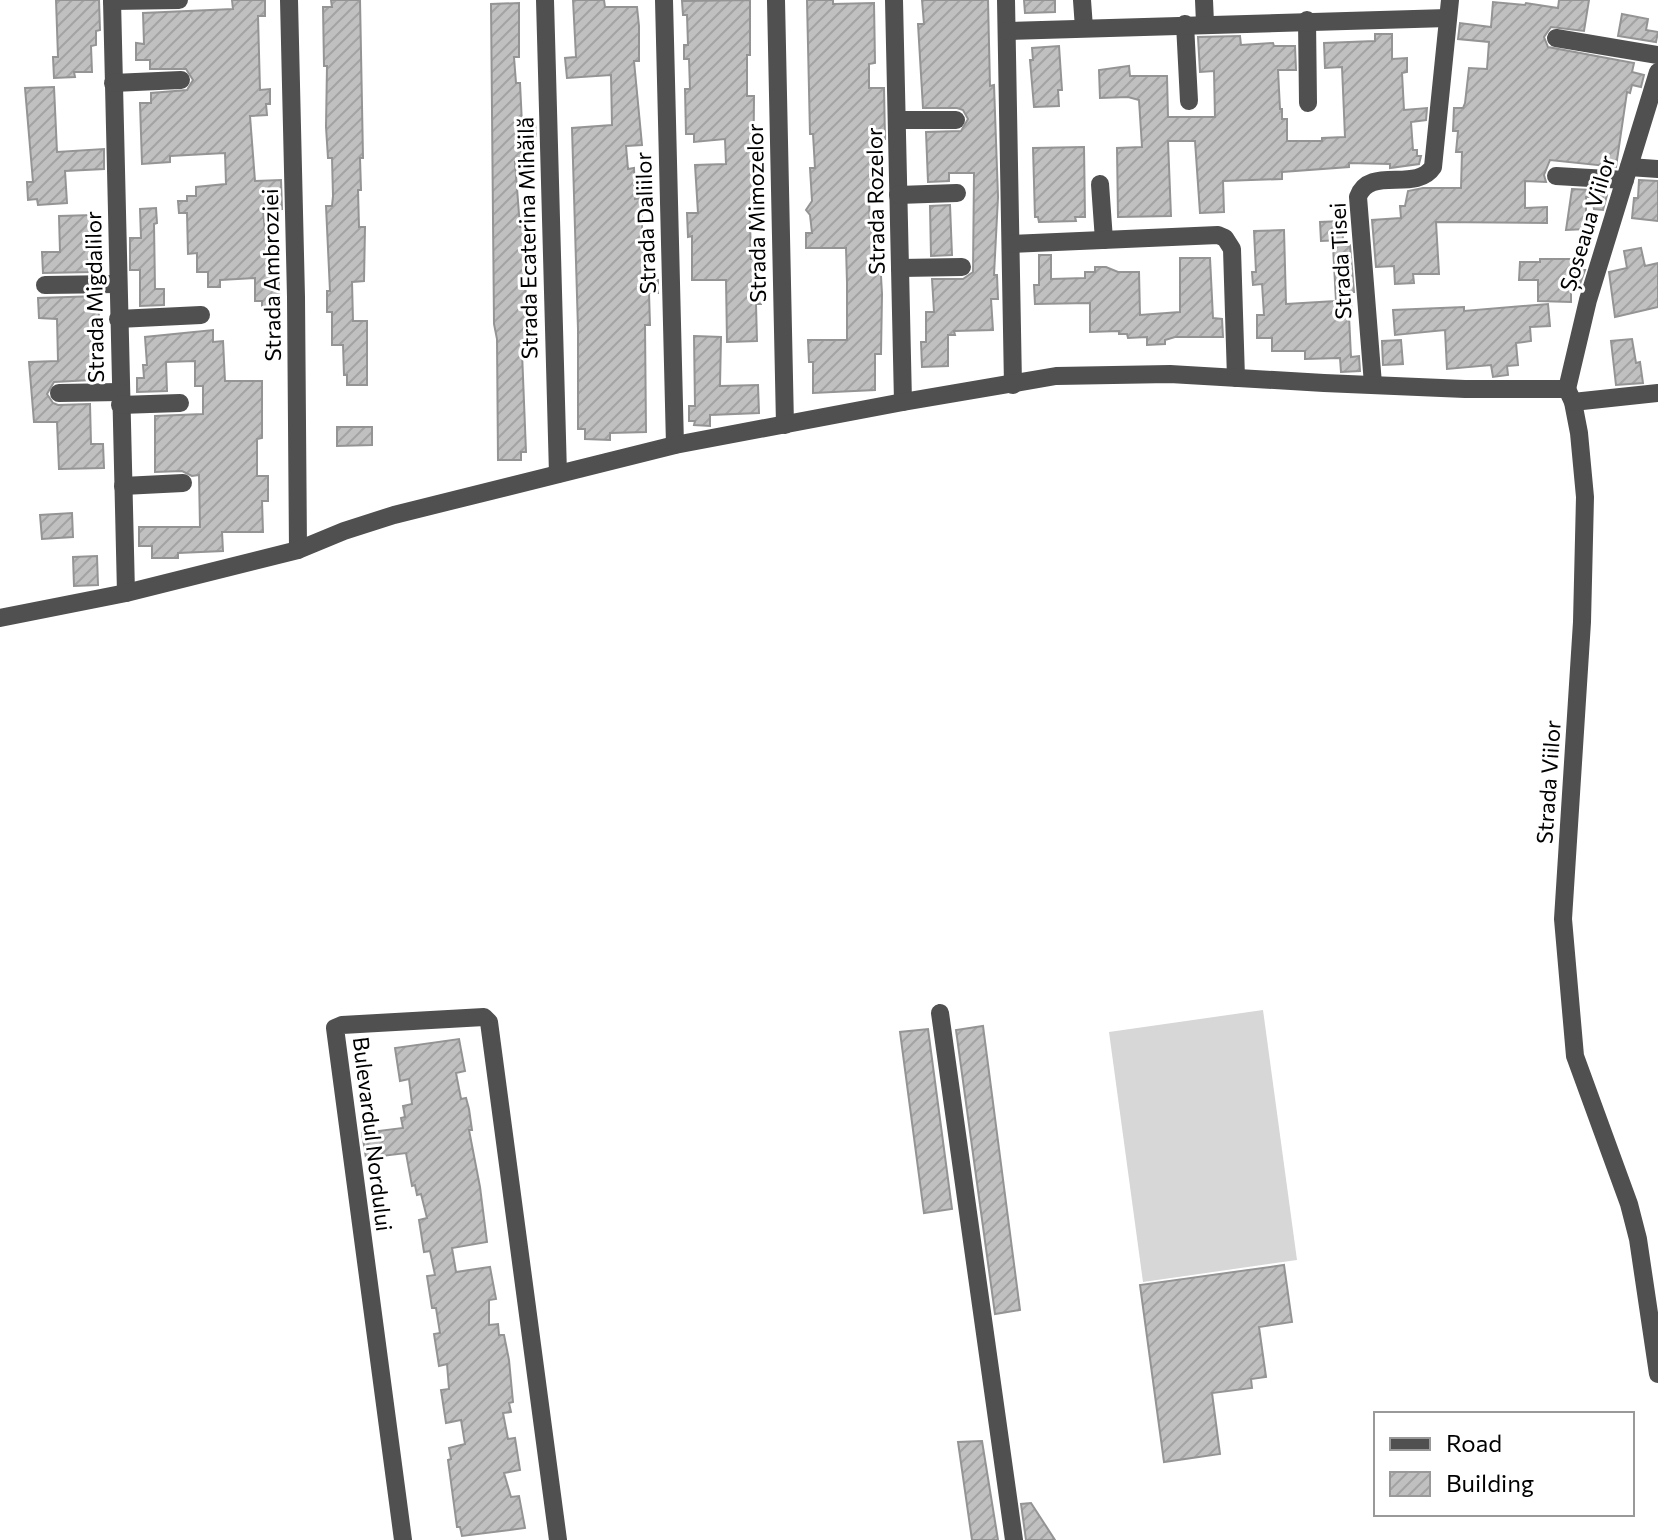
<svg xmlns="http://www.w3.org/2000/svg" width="1658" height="1540" viewBox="0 0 1658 1540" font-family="Commissioner,sans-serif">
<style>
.pitch{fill:#d7d7d7}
.building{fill:url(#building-hatch);stroke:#949494;stroke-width:2}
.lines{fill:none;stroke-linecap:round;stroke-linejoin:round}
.minor{stroke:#505050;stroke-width:18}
.labels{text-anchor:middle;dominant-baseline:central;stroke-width:6;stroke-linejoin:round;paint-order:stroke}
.street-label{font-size:22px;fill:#000;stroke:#fff}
</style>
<defs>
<pattern id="building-hatch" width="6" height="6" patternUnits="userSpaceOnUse" patternTransform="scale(2)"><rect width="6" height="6" fill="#c0c0c0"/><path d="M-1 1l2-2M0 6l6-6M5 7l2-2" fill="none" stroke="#a3a3a3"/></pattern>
</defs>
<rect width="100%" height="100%" fill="#fff"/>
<path class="pitch" d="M1263,1010L1297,1260L1143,1282L1109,1032Z"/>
<g class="building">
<path d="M56,0H99L100,30L96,31V45L91,46L92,72H74L75,77L54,78L53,57H58Z"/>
<path d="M232,0H265V16H258L260,90L270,89V104H266L267,115L250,116L255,181L281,180L282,209L263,210L267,252L277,251L280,308L262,309V301H255V278L220,280V287H208V272H197V253L188,254L187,213H179L178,201H187V196H196V187L226,184L225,153L170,156V162L142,164L140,103H151V93L187,90L193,80L186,69H150V60H136V43L144,44L143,13L233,9Z"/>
<path d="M331,0H360L363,158H360L361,190H358L359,227H365L364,281L352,282L353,321H367V385H347V375H344L343,345H332V312H327V291H330L326,206H332L333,196L332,158H328L326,127L327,66H324L323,7H332Z"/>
<path d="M573,0H604L605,7H637L639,26V61H634L642,145L626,146L628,169L634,168L635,199L641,198L644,280H658V293H649L650,325H645L646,432L610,433V440L585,439V429H578V329L572,128L612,125L611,75L567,78L565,58L576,57Z"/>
<path d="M750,0V55H747V96H754L753,206H756V220H750L751,259H758V292H761V304H756L757,341L727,342L726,280H692V236L688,237L687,213H698L695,165L726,164L725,139L694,142V134H686L685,89H690L689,59H684V45H688L687,15H683L682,1Z"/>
<path d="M807,0H833V4L874,3L875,63L869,64V88H884L885,139H879L880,172H873L875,196L869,197L870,228H874L876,259L880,258L882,294L881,354H875V390L813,393V362H809L808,340H847V282L846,248H806V233H812L810,215L806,210L812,201L810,168H815L813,134H810Z"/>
<path d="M922,0H988L990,86L994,85L998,197L994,275H997L998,299H991L993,330L954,331L955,335H948V366L922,367L921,342H926V312H934L932,279H963L973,272L974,173H949V181L928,182L926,132L961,131L968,119L963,110L957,108H923L918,24H924Z"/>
<path d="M1024,0H1055V12L1025,13Z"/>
<path d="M1559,0H1589L1584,31L1551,27L1544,37L1548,47L1634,63L1632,72L1644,75L1641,87L1632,85L1630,93L1627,92L1616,167L1550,160L1544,175L1546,182L1525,181V208L1547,207V223L1436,222L1439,274H1413L1414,283L1395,284L1394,266L1376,267L1372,220L1401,218L1400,206H1405L1408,191L1423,188H1461L1462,152H1456L1458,131H1453L1454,108H1463L1465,103L1469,68L1487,69L1489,42L1458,39L1460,23L1491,27L1493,2L1525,5L1526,3L1558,8Z"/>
<path d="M519,3V57H514L516,83H520L522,124L535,123L536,136L521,137V162H515L520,227H525L526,328L531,327L532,352H522L526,452H521V460H498L497,339L494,324L491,4Z"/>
<path d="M1622,14L1648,19L1646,30L1658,32L1656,42L1618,36Z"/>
<path d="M1375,34H1392V59L1407,58V72L1402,73L1404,110L1427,108L1426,120L1411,122L1413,150H1417V156H1421L1419,164L1390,168V164L1349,163V167L1282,172V179L1223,181L1224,212L1200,213L1195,141H1168L1171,216L1118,217L1117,148L1142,147L1139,100L1128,97L1100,98L1099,70L1129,66L1130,76H1167L1168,117H1215L1214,71L1200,72L1198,37L1240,36L1241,45L1273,43L1274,46H1295L1296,70H1278L1280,109H1282V119H1287V141H1322V138L1345,137L1342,67L1325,68L1324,43L1375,41Z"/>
<path d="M1059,46L1062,90H1058L1059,106L1034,107L1030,60H1033L1032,48Z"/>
<path d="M54,87L57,152L104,149V169L65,171L67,203L38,205L37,199L28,200L27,182H33L25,88Z"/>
<path d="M1084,147L1085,217H1075L1076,221L1039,222L1038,217H1035L1033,148Z"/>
<path d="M1639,180L1658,181V221L1632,218L1634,198H1638Z"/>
<path d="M1572,189L1591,190V193L1607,195L1603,210L1594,209L1591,194L1590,197H1586V229L1566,230Z"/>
<path d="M950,205L952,255L931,256L930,206Z"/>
<path d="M156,208L157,223L154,224L155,289H164V305L140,306V270H130V238H141L140,209Z"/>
<path d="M94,215L95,237H90L91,272L43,273L42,252H60L59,216Z"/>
<path d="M1342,221L1343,240L1321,241L1320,222Z"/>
<path d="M1284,230L1286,304L1336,301L1333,246L1350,245L1354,292H1350L1352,316H1349L1351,357L1359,356L1360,371L1341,372L1340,358L1305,359V351H1272V338H1257V315H1264L1262,284L1253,285L1252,272H1256L1254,231Z"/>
<path d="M1641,248L1645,266L1658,263V307L1615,317L1609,272L1627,268L1624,251Z"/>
<path d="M1039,255H1051V279L1085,278V272H1095V267H1106L1118,272H1139L1140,315L1180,312V258H1210L1213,318L1222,319L1223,337H1175L1165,340V344L1147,345V337L1128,338L1127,334H1119V331L1090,332V303L1035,304L1034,285H1039Z"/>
<path d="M1540,259H1579V270H1585L1580,284H1571V302L1538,301V280H1519L1520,262H1540Z"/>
<path d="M98,296L99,317L94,318L96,371H91V380L54,382L47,394L53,403L58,405L90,404L91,444H103L104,468L59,469L57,422H34L29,362L58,361L57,319L39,318L38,298Z"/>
<path d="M1548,304L1550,326L1530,327L1531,341L1516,343L1518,365L1507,366L1508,375L1493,377L1491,365L1447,369L1445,330L1395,335L1393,310L1464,307V311Z"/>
<path d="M213,330V342L223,341L225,381H262V438L257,439V476H268V501H262L263,532H222L223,551L178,553V558H152V546H139V527H200L199,475L192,476L182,471L155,472V416L203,414V386H195V361L166,362L167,391L137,392V378H144L143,365H147L145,337Z"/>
<path d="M694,336L721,337L720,386L758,385L759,413L710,415V426L694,425L695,421H689V406H695Z"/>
<path d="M1632,339L1636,363L1640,362L1643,383L1616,385L1611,341Z"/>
<path d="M1401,340L1403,364L1383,365L1382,341Z"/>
<path d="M337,427H372V445L337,446Z"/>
<path d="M72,513L73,537L42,539L40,515Z"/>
<path d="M97,556L98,585L74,586L73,557Z"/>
<path d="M983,1026L1020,1310L995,1314L956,1030Z"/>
<path d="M928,1029L952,1209L924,1213L900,1032Z"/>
<path d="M459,1039L465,1071L456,1073L461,1099L466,1098L469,1109L472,1130H469L480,1187L487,1242L452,1248L456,1272L490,1267L496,1299L489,1300V1325L498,1324L499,1335H504L509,1360L513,1402L509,1403L511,1412L503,1413L508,1439L515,1438L520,1470L504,1473L511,1497L519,1496L525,1528L462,1536L460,1527H457L448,1460L451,1459L449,1448L465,1444L461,1420L446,1423L441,1390L449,1389L447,1364L439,1366L434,1334L440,1333L436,1308H432L427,1276L435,1275L430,1251L424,1252L419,1220L427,1218L421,1194L417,1195L415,1185L412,1186L406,1153L366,1158L362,1133L403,1128L401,1118L405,1117L403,1106L412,1104L409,1079L400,1081L395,1048Z"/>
<path d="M1284,1265L1292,1322L1259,1327L1266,1377L1251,1379L1252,1388L1212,1393L1220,1454L1164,1462L1140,1285Z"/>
<path d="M982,1441L998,1540H972L958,1442Z"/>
<path d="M1031,1503L1055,1540H1026L1021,1504Z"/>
</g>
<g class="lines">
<g class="minor">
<path d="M112,0L126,593"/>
<path d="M289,0L296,297L298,550"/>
<path d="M545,0L558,474"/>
<path d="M664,0L675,445"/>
<path d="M776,0L785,425"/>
<path d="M894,0L903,402"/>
<path d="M1006,0L1013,385"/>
<path d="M1082,0L1084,28"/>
<path d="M1204,0L1205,23"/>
<path d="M112,1L179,0"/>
<path d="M1307,20L1308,103"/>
<path d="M1185,24L1189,101"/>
<path d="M1007,31L1448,18"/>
<path d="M1556,38L1658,55"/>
<path d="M113,83L181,80"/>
<path d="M897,120H956"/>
<path d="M1629,167L1658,169"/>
<path d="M1556,176L1625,180"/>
<path d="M1100,184L1104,240"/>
<path d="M898,195L957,193"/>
<path d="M1012,244L1218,235L1225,238L1232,249L1236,378"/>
<path d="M900,268L962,267"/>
<path d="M45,285L117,284"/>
<path d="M118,319L201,315"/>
<path d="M1373,384L1358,197C1369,165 1416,193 1433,167L1450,0"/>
<path d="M1567,389L1573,402L1579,433L1585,497L1582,622L1563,919L1575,1056L1629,1204L1638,1239L1658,1374"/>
<path d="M1567,389L1588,300L1658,72"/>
<path d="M59,393L120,392"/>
<path d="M1573,402L1658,393"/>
<path d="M120,405L180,403"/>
<path d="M123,486L183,483"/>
<path d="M0,618L126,593L298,550L344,531L394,515L675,445L903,402L1056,376L1170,374L1324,383L1465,389H1567"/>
<path d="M940,1013L1014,1540"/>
<path d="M403,1540L335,1028L342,1025L484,1017L489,1022L558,1540"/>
</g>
</g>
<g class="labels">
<g class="street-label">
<text transform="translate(875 201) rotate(-91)">Strada Rozelor</text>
<text transform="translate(756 213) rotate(-91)">Strada Mimozelor</text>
<text transform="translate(645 223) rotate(-92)">Strada Daliilor</text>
<text transform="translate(1587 223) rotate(-73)">Șoseaua Viilor</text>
<text transform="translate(527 238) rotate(-91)">Strada Ecaterina Mihăilă</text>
<text transform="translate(1340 261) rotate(-93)">Strada Tisei</text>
<text transform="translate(271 275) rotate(-91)">Strada Ambroziei</text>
<text transform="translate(94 297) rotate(-91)">Strada Migdalilor</text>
<text transform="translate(1548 782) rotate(-86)">Strada Viilor</text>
<text transform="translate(373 1134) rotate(83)">Bulevardul Nordului</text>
</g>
</g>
<rect x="1374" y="1412" width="260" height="104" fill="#ffffff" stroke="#999999" stroke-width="2"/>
<rect x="1390" y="1438" width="40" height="12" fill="#505050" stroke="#999999" stroke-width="2"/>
<text x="1446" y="1452" font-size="24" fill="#000000">Road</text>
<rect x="1390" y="1472" width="40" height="24" fill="url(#building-hatch)" stroke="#999999" stroke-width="2"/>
<text x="1446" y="1492" font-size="24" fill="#000000">Building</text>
</svg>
